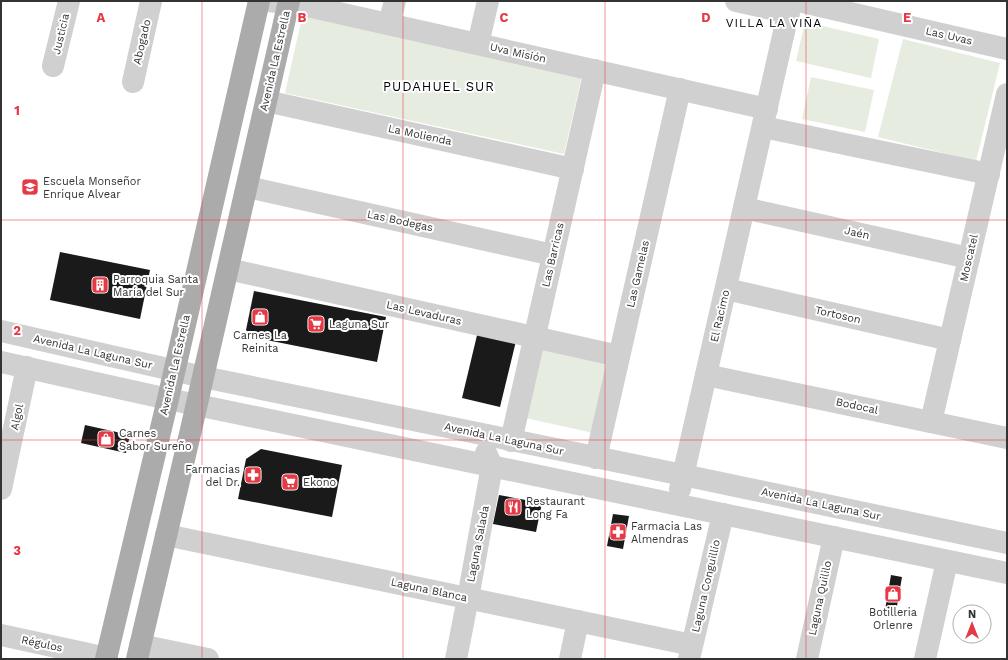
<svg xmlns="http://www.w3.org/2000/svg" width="1008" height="660" viewBox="0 0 1008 660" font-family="'Work Sans',sans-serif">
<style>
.green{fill:#e6ecdf}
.building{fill:#1a1a1a}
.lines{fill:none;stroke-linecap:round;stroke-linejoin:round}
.minor{stroke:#d0d0d0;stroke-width:22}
.major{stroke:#ababab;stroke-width:22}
.grid{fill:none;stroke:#e63946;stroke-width:1;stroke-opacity:0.55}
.labels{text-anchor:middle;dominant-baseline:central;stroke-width:4;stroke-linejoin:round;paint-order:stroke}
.street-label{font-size:11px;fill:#333;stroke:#fff}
.poi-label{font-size:11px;fill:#333;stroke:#fff;text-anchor:start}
.neighbourhood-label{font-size:12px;letter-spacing:1px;fill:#000;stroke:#fff}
.quarter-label{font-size:13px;letter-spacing:1px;fill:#000;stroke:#fff}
.grid-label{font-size:13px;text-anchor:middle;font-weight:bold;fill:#e63946;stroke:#fff;stroke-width:4;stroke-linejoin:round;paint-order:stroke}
</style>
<rect width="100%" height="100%" fill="#fff"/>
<g class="green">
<path d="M303,13L582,75L564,154L285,93Z"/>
<path d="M805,22L879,39L871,78L796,61Z"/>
<path d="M903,39L1000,63L976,161L878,137Z"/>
<path d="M811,77L874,90L865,132L802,119Z"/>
<path d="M537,343L612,360L598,434L521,417Z"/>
</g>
<g class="building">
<path d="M60,252L150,270L140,319L50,300Z"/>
<path d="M254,291L386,317L377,362L252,337L246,330Z"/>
<path d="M478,331L516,341L500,407L462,398Z"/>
<path d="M85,425L130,435L126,453L81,443Z"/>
<path d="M261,449L342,465L332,517L238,499L246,459Z"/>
<path d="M499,495L542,503L536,532L493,524Z"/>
<path d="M613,514L629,516L623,549L607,546Z"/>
<path d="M891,575L902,577L896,612L885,610Z"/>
</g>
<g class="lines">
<g class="minor">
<path d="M269,1L303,5L767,109"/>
<path d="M736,1L789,13"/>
<path d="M798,1L1007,49"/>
<path d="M389,24L395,1"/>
<path d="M478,44L488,1"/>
<path d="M53,66L69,1"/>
<path d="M133,82L151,1"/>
<path d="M266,101L573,169"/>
<path d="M763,127L989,174"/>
<path d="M247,187L553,255"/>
<path d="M744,208L969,258"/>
<path d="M228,269L619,356"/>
<path d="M726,289L950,340"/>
<path d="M1,331L203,377L683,475L1007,543"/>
<path d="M1,362L168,399L1007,573"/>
<path d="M706,375L1007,438"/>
<path d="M931,422L1007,94"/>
<path d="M511,441L595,70"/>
<path d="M596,458L680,89"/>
<path d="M1,489L27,367"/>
<path d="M680,489L791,1"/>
<path d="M166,535L692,645"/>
<path d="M1,635L107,658"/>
<path d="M140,645L208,659"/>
<path d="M456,659L468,598L492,466L486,453"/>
<path d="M570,659L578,621"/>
<path d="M689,659L723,514"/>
<path d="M807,659L834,537"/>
<path d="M925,659L947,561"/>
</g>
<g class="major">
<path d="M106,659L168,399L259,1"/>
<path d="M137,659L190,434L289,1"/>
</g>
</g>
<path class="grid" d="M202,1V659M403,1V659M605,1V659M806,1V659M1,220H1007M1,440H1007"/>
<defs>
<g id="school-square" transform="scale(0.9)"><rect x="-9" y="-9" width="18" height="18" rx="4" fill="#e63946" stroke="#fff"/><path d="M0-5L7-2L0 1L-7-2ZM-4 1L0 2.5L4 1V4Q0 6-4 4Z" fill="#fff"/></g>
<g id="building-square" transform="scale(0.9)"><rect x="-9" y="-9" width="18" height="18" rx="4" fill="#e63946" stroke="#fff"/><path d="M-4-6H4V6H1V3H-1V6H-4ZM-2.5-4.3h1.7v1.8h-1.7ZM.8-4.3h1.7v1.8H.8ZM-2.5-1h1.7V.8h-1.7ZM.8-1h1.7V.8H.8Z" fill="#fff"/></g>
<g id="shop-square" transform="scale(0.9)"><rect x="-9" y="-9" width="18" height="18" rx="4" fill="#e63946" stroke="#fff"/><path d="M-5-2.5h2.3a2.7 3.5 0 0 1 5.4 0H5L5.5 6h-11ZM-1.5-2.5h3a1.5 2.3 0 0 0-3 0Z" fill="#fff"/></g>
<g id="supermarket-square" transform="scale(0.9)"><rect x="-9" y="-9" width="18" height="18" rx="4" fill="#e63946" stroke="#fff"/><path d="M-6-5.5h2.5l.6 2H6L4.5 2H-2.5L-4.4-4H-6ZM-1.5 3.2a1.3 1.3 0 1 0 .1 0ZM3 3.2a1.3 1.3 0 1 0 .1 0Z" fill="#fff"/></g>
<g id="pharmacy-square" transform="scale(0.9)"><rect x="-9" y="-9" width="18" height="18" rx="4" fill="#e63946" stroke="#fff"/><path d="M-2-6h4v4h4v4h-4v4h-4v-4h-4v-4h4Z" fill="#fff"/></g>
<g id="restaurant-square" transform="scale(0.9)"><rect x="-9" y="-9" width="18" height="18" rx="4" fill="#e63946" stroke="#fff"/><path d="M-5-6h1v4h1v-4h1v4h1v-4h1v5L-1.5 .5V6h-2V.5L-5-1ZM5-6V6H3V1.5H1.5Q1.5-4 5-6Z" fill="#fff"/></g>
</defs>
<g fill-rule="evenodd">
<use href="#school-square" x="30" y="187"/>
<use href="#building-square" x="100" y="285"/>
<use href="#shop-square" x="260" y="317"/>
<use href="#supermarket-square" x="316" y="324"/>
<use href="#shop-square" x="106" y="439"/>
<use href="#pharmacy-square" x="253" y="475"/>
<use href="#supermarket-square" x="290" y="482"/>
<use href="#restaurant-square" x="513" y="507"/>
<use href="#pharmacy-square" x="618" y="532"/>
<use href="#shop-square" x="893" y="594"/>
</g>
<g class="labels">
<g class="street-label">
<text transform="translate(61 34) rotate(-77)">Justicia</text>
<text transform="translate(949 36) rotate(13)">Las Uvas</text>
<text transform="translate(142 42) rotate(-77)">Abogado</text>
<text transform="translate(518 53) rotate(13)">Uva Misión</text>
<text transform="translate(275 61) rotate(-77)">Avenida La Estrella</text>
<text transform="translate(420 135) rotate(12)">La Molienda</text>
<text transform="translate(400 221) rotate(12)">Las Bodegas</text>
<text transform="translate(857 233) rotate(13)">Jaén</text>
<text transform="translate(553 255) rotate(-77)">Las Barricas</text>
<text transform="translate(969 258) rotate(-77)">Moscatel</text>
<text transform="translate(638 274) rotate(-77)">Las Gamelas</text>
<text transform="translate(424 313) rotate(13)">Las Levaduras</text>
<text transform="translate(838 315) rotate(13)">Tortoson</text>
<text transform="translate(720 316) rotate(-77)">El Racimo</text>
<text transform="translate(93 352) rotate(13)">Avenida La Laguna Sur</text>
<text transform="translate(175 365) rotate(-77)">Avenida La Estrella</text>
<text transform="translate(857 406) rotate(12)">Bodocal</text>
<text transform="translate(17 417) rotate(-78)">Algol</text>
<text transform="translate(504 439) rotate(12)">Avenida La Laguna Sur</text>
<text transform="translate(821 504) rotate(12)">Avenida La Laguna Sur</text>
<text transform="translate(478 544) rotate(-79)">Laguna Salada</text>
<text transform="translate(706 586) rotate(-77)">Laguna Conguillío</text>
<text transform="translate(429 590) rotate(12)">Laguna Blanca</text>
<text transform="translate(820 598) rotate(-78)">Laguna Quililo</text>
<text transform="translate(42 644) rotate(12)">Régulos</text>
</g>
<g class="poi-label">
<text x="43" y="181">Escuela Monseñor<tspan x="43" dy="13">Enrique Alvear</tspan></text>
<text x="113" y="279">Parroquia Santa<tspan x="113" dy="13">María del Sur</tspan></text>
<text x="329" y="324">Laguna Sur</text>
<text x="260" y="335" text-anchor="middle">Carnes La<tspan x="260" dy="13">Reinita</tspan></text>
<text x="119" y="433">Carnes<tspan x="119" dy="13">Sabor Sureño</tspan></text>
<text x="240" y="469" text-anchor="end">Farmacias<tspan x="240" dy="13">del Dr.</tspan></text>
<text x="303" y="482">Ekono</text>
<text x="526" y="501">Restaurant<tspan x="526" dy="13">Long Fa</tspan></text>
<text x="631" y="526">Farmacia Las<tspan x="631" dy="13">Almendras</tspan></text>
<text x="893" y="612" text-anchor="middle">Botilleria<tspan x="893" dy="13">Orlenre</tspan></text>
</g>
<g class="neighbourhood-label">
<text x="774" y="23">VILLA LA VIÑA</text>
</g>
<g class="quarter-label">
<text x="439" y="86">PUDAHUEL SUR</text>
</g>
</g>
<g class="grid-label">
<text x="101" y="22">A</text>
<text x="302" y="22">B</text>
<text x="504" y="22">C</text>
<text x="706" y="22">D</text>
<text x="907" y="22">E</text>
<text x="17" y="115">1</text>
<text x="17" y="335">2</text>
<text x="17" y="555">3</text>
</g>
<rect width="1008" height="660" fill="none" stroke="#333333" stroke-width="4"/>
<g transform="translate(972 624)"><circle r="19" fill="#ffffff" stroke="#adadad"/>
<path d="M0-3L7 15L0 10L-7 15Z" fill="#e63946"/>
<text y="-6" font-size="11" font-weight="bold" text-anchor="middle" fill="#333333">N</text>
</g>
</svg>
